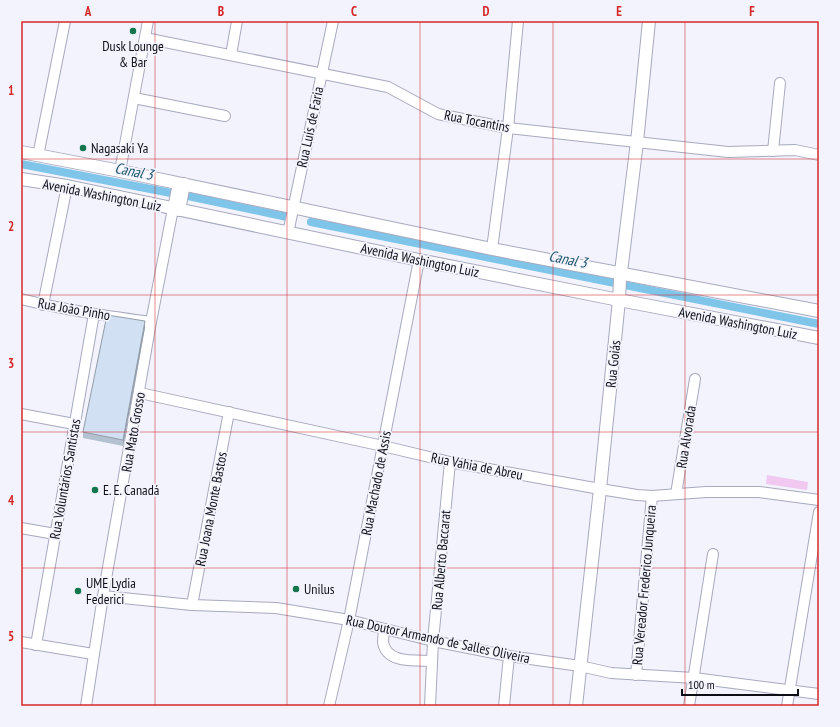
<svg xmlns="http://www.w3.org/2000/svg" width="840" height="727" viewBox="0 0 840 727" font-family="'PT Sans Narrow',sans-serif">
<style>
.green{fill:#f0c8f0}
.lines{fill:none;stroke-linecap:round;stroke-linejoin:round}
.canal{stroke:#7ec5e9;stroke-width:8}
.minor-casing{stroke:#a7aabe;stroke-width:12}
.major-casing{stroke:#a7aabe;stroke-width:14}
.minor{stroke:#fff;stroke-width:10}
.major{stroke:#fff;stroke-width:12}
.wall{fill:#b4c1d0}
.shaded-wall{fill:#929da9}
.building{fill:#d1e0f2;stroke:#929da9}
.grid{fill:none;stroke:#d62828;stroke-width:1;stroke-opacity:0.55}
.poi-dot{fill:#13764d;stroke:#f2f3fc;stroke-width:1.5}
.labels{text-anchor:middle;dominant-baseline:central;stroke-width:3.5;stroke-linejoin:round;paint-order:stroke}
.poi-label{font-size:14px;fill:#0e0f16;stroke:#f2f3fc;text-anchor:start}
.street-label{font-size:14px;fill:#0e0f16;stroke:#f2f3fc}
.water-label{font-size:15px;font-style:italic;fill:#1c546d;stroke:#f2f3fc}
.neatline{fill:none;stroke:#d62828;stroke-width:1.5}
.grid-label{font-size:13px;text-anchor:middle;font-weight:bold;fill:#d62828}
</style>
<rect width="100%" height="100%" fill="#f2f3fc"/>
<path class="green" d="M767,475L808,482L807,490L766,484Z"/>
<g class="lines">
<g class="canal">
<path d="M21,164L171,193"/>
<path d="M188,196L287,217"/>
<path d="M311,222L819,324"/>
</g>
<g class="minor-casing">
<g id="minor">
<path d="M145,38L388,87L438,114L508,128L728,152L795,150L819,155"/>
<path d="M231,55L237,21"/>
<path d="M134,98L225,116"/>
<path d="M773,151L780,83"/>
<path d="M38,156L65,21"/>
<path d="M120,171L148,21"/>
<path d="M288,233L333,21"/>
<path d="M492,249L508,128L518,21"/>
<path d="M21,299C64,310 108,316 151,322"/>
<path d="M43,305L67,186"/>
<path d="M140,393L383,446L450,462L600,489L637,495L652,496L706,492H759L819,500"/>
<path d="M21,414L74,424"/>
<path d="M676,494L695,379"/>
<path d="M21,528L55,534"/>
<path d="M103,596L192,605L276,608L349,620L433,641L509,656L580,666L611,673L694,678L819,694"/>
<path d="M192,605L229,412"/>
<path d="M384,629C384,633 383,638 383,642C386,664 416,660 432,661"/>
<path d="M21,642L93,654"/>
<path d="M36,645L94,314"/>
<path d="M636,675L652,496"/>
<path d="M86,706L103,596L151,322L178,183"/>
<path d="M329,706L349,620L419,260"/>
<path d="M430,706L433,641L450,462"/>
<path d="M504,706L509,656"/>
<path d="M689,706L713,554"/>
<path d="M787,706L819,512"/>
</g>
</g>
<g class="major-casing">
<g id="major">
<path d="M21,152L120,171L492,249L819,311"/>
<path d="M21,179L67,186L419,260L619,300L819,338"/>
<path d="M179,210L184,184"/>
<path d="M576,706L600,489L619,300L620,280L637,142L649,21"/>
</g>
</g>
<use href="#minor" class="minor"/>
<use href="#major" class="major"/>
</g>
<path class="wall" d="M145,327L123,446L83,438V432Z"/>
<path class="shaded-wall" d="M145,321V327L123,446V440Z"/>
<path class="building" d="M107,315L145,321L123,440L83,432Z"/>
<path class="grid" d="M155,21V706M287,21V706M420,21V706M553,21V706M685,21V706M21,159H819M21,295H819M21,432H819M21,568H819"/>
<g class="poi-dot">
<circle cx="133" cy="31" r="4"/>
<circle cx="83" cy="148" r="4"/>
<circle cx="95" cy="490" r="4"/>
<circle cx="296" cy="589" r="4"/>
<circle cx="78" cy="591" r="4"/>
</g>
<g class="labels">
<g class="poi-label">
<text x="133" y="46" text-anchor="middle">Dusk Lounge<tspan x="133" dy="16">&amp; Bar</tspan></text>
<text x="91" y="148">Nagasaki Ya</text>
<text x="103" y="490">E. E. Canadá</text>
<text x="86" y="583">UME Lydia<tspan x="86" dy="16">Federici</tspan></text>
<text x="304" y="589">Unilus</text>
</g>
<g class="street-label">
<text transform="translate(477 121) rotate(11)">Rua Tocantins</text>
<text transform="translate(310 127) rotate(-78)">Rua Luís de Faria</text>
<text transform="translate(102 195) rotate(11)">Avenida Washington Luiz</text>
<text transform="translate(420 260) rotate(12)">Avenida Washington Luiz</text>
<text transform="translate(74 309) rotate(10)">Rua João Pinho</text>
<text transform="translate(738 323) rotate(11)">Avenida Washington Luiz</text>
<text transform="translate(613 364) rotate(-84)">Rua Goiás</text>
<text transform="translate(133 432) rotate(-80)">Rua Mato Grosso</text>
<text transform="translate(686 437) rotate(-81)">Rua Alvorada</text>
<text transform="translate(477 466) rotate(11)">Rua Vahia de Abreu</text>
<text transform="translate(65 479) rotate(-80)">Rua Voluntários Santistas</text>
<text transform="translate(376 483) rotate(-79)">Rua Machado de Assis</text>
<text transform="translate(211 509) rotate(-79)">Rua Joana Monte Bastos</text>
<text transform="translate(441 560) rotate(-85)">Rua Alberto Baccarat</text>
<text transform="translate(644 585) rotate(-85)">Rua Vereador Frederico Junqueira</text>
<text transform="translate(438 639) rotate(12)">Rua Doutor Armando de Salles Oliveira</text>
</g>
<g class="water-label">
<text transform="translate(134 171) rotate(11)">Canal 3</text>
<text transform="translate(568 259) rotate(11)">Canal 3</text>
</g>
</g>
<rect width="840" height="727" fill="none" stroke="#f2f3fc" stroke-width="44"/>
<path d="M682 689v6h116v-6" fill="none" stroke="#0e0f16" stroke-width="2"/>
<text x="688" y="689" font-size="12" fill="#0e0f16" stroke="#f2f3fc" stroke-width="3" paint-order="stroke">100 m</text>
<rect x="22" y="22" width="796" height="683" class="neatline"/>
<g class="grid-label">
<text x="88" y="16">A</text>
<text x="221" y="16">B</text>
<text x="354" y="16">C</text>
<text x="486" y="16">D</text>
<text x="619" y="16">E</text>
<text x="752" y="16">F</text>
<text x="11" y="95">1</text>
<text x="11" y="231">2</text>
<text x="11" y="368">3</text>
<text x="11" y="505">4</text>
<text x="11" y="641">5</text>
</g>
</svg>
